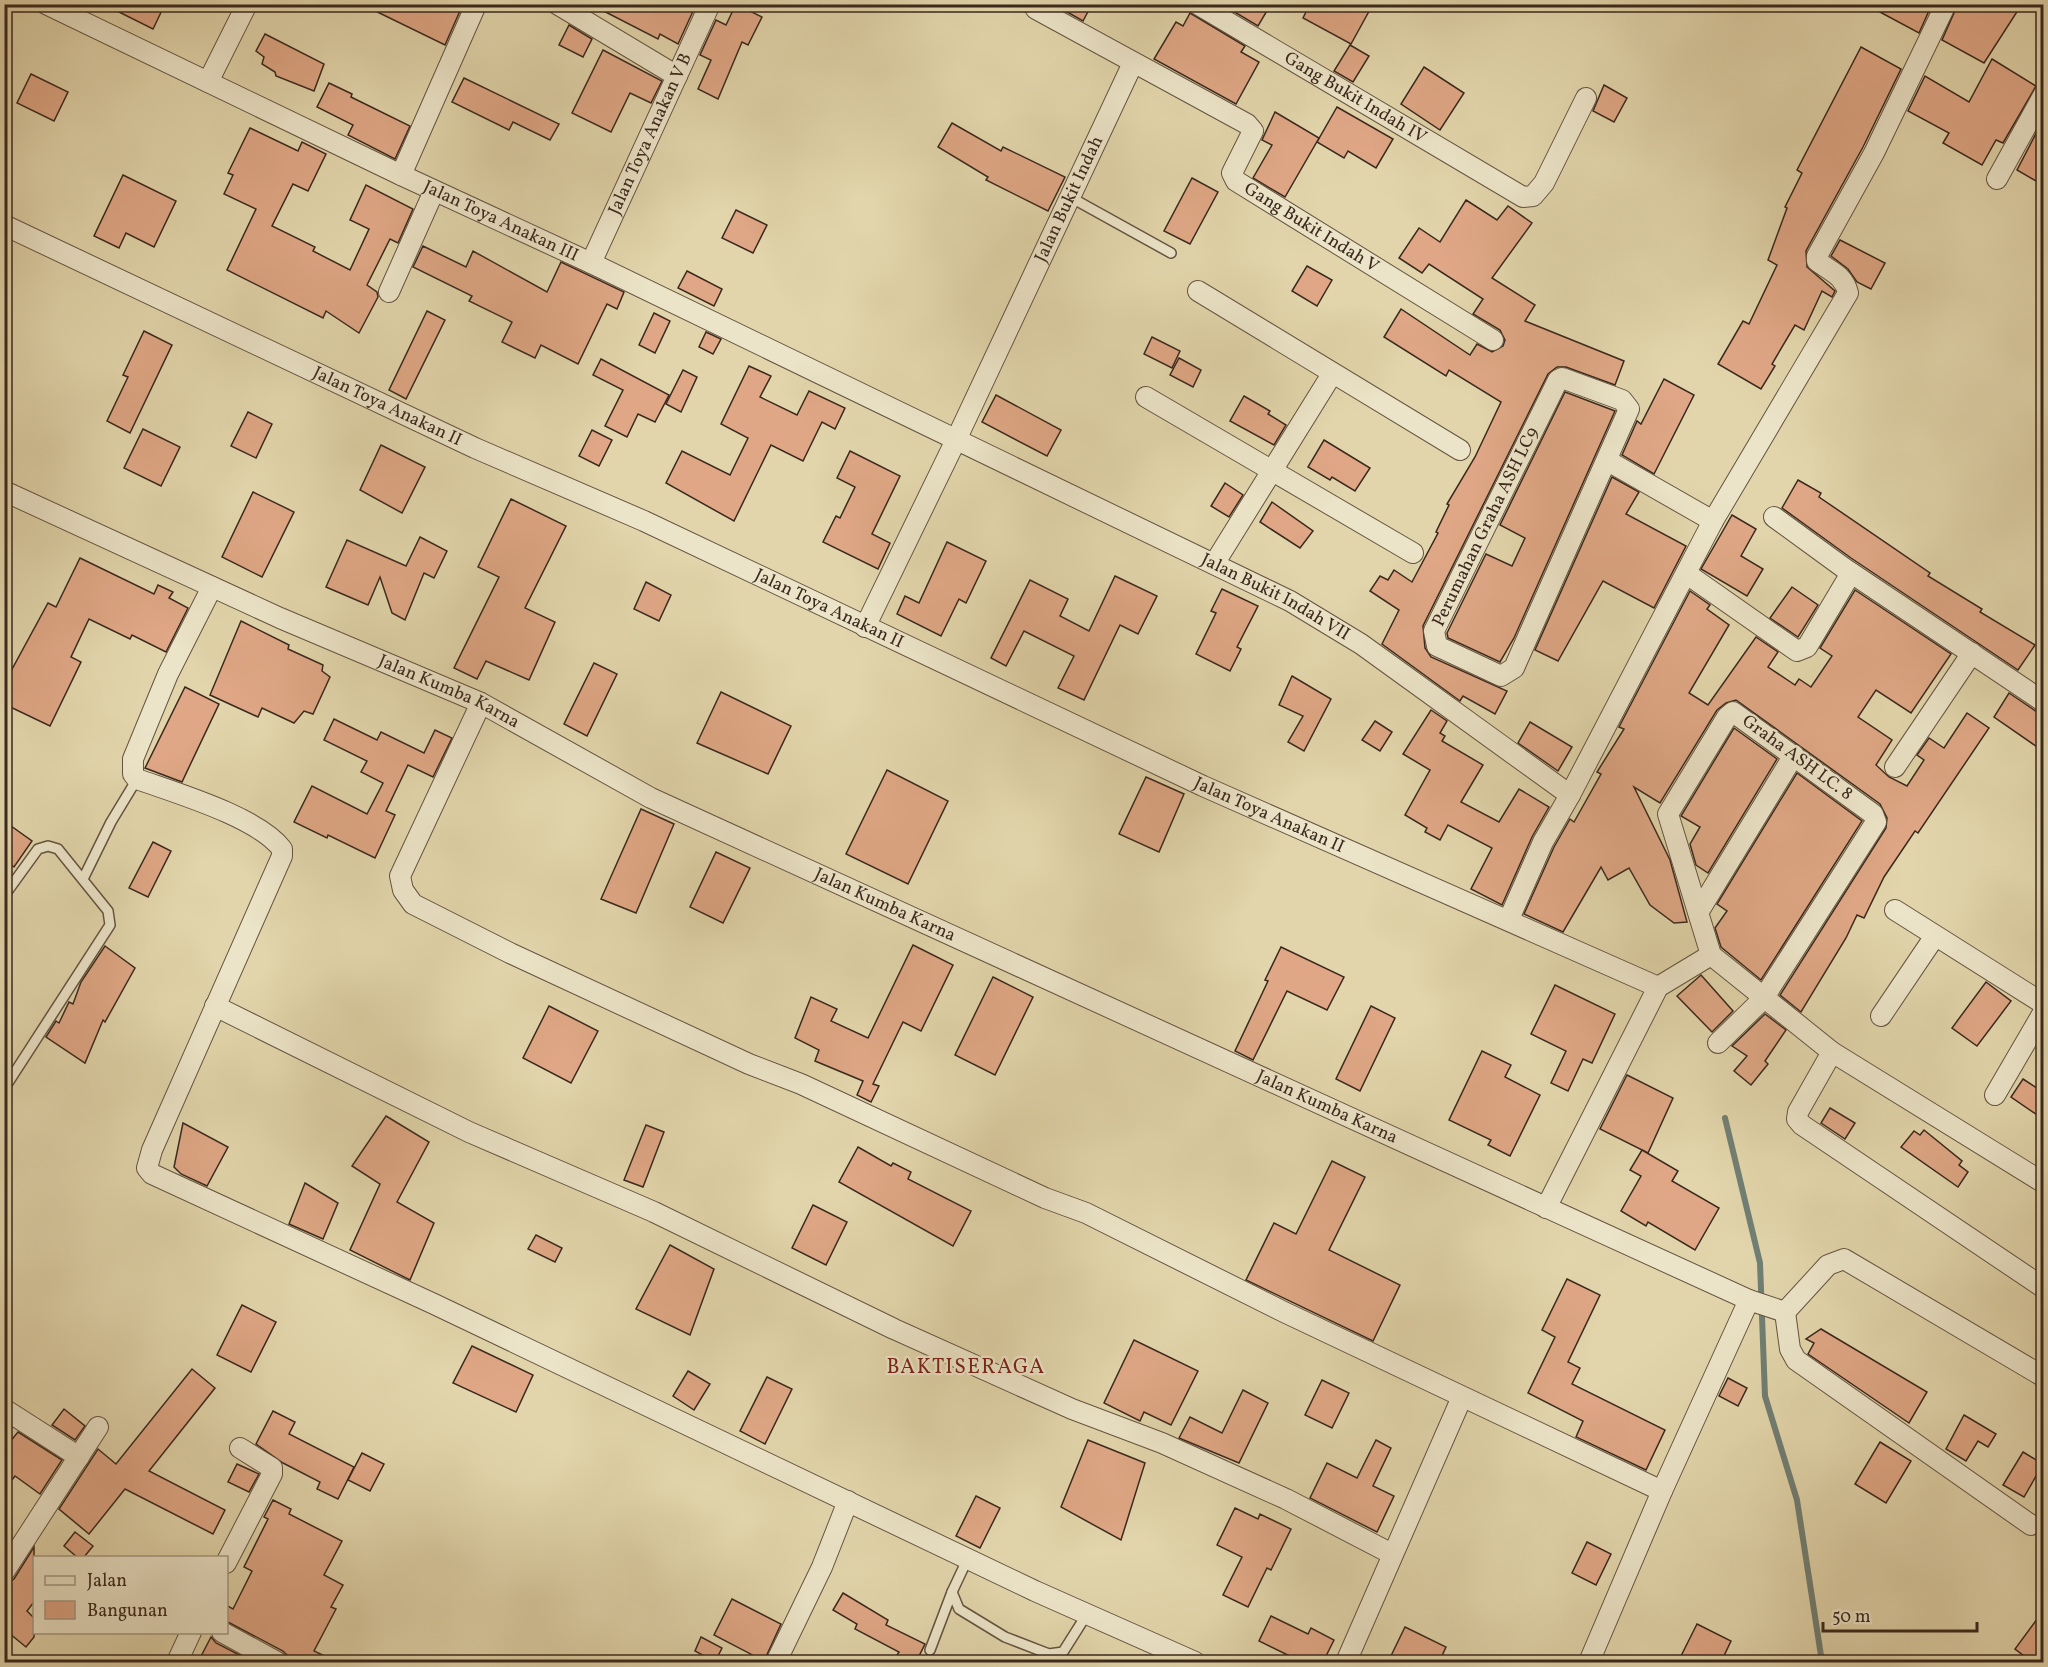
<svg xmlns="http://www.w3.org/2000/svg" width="2048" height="1667" viewBox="0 0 2048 1667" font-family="Vollkorn,serif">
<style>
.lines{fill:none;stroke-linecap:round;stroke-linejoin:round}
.stream{stroke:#717f74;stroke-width:6}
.building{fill:#dfa785;stroke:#3b291e;stroke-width:1.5}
.service-casing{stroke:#655441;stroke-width:12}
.minor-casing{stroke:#655441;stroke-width:22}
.service{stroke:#ece4c8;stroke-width:9}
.minor{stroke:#ece4c8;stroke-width:20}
.labels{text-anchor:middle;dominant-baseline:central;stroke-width:4.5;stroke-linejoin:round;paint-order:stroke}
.street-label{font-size:18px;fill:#3b291e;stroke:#ece4c8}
.quarter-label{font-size:21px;letter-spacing:1.5px;fill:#7a1f14;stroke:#ece4c8}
</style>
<rect width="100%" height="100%" fill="#e2d5ab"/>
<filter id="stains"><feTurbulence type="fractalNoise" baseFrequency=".00333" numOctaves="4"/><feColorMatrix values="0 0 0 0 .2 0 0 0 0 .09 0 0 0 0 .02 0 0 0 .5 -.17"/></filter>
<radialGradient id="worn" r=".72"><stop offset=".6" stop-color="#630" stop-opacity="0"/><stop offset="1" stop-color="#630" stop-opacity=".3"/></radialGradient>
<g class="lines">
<path class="stream" d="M1725,1118L1760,1263L1765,1396L1797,1500L1822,1662"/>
</g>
<g class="building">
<path d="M103,4H165L153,29Z"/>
<path d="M361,4H463L445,45Z"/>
<path d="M590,4H686L694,9L678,44L660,34L658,39Z"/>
<path d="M736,4L762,17L748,45L742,42L718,99L698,89L711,60L700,55L716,20L726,25Z"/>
<path d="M1053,4H1092L1083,21Z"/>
<path d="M1221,4H1271L1258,26Z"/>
<path d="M1310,4H1373L1351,44L1303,18Z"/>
<path d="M1865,4H1932L1919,33Z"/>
<path d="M1958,4H2022L1984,63L1942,40Z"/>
<path d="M1190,13L1245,46L1241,52L1259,62L1236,104L1154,59L1176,22L1183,26Z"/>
<path d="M569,25L592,39L583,57L559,45Z"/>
<path d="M265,34L324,64L314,91L276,76L275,72L262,64L264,57L256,51Z"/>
<path d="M1350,45L1369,56L1353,82L1334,71Z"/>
<path d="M1861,47L1901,69L1863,147L1806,251L1807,267L1835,291L1832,297L1822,291L1804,330L1795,325L1772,364L1775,366L1761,389L1718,364L1743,321L1749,324L1777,265L1768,260L1787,208L1785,207L1802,173L1797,170Z"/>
<path d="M603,50L662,81L651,103L630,93L611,132L572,113Z"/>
<path d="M1992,59L2036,86L2003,143L1996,140L1982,165L1943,143L1949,133L1908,111L1925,76L1969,102Z"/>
<path d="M1424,67L1464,93L1440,130L1401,104Z"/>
<path d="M31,74L68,92L54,121L17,103Z"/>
<path d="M464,78L559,124L550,140L513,122L509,130L452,102Z"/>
<path d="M329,83L352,94L351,97L410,126L395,159L348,135L353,125L317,107Z"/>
<path d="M1604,85L1627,98L1614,122L1593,111Z"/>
<path d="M1337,107L1393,139L1376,168L1348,151L1344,158L1317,142Z"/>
<path d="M1275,112L1319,138L1285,197L1253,178L1272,145L1262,140Z"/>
<path d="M2043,120V185L2017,170Z"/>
<path d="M952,123L1001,151L1003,147L1065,177L1048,211L986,180L988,177L938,147Z"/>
<path d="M250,128L298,151L302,142L326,154L308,191L293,184L272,226L315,247L313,251L350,270L369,229L350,220L366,185L413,209L398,243L390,239L367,285L377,292L378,297L359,333L326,311L323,318L227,270L256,209L224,194L233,175L228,173Z"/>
<path d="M123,175L176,201L154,247L126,233L119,248L94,236Z"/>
<path d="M1192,178L1218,192L1190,244L1164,231Z"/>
<path d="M1466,200L1497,220L1508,206L1532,223L1492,278L1535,305L1525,321L1624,361L1615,385L1566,367H1557L1548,374L1423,626L1425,648L1431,657L1507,691L1495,714L1463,696L1460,701L1382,644L1399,610L1370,591L1380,576L1388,580L1394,570L1412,582L1438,533L1436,532L1449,505L1447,504L1475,457L1501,402L1449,370L1446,376L1384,337L1401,309L1470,355L1477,344L1492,352L1503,346L1505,340L1500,330L1473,314L1483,299L1429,264L1422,273L1399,258L1419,228L1440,242Z"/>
<path d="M736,210L767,225L753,253L722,238Z"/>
<path d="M1840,240L1885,263L1871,289L1857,282L1848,269L1831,256Z"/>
<path d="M423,246L466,267L473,251L547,292L561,262L624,292L617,309L607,304L578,364L541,345L535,358L502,342L512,322L469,301L472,296L413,267Z"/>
<path d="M1307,266L1332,280L1317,306L1292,291Z"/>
<path d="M687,271L722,289L714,306L678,288Z"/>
<path d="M427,311L445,320L406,399L389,390Z"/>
<path d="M654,313L670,321L655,353L639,345Z"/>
<path d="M144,331L172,345L130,433L107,421L128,377L123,375Z"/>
<path d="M706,332L721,339L713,354L699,347Z"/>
<path d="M1152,337L1180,351L1172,368L1144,354Z"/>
<path d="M1179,358L1201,370L1193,387L1170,375Z"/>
<path d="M601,359L669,395L655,422L638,414L627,437L605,426L623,390L593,375Z"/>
<path d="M749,366L771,376L760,397L797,415L809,391L845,408L835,429L822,422L803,461L771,445L734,521L666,483L682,451L730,475L748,438L721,424Z"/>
<path d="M683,370L697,377L681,412L666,404Z"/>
<path d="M1664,379L1694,395L1654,474L1622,455L1637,421L1641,424Z"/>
<path d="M1565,392L1615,411L1514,638L1500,662L1448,638L1447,633L1486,554L1512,566L1525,538L1500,525Z"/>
<path d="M996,395L1061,430L1047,456L982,422Z"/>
<path d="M1244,396L1270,411L1268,414L1286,425L1274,445L1230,421Z"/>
<path d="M248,412L272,424L256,458L231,446Z"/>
<path d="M143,429L180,447L161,486L124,468Z"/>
<path d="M592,430L612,440L599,466L579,456Z"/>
<path d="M1324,440L1370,468L1355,491L1332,477L1330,480L1308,467Z"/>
<path d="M381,445L425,467L402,513L360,490Z"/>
<path d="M850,451L900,476L872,534L890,543L878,569L823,542L836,516L840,518L855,487L837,478Z"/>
<path d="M1612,477L1639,492L1626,514L1686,546L1654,608L1603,581L1558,661L1535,650Z"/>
<path d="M1798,480L1821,493L1819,497L1930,573L1928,576L1982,609L1980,612L2035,645L2018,670L1851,558L1782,508Z"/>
<path d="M1225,483L1243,495L1229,517L1211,506Z"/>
<path d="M253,492L294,512L262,577L222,557Z"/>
<path d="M511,499L566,526L525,608L555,622L529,680L486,661L477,679L454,668L499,577L478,567Z"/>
<path d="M1272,502L1313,531L1300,548L1260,522Z"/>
<path d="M1732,515L1756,529L1741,556L1763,569L1747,596L1701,569Z"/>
<path d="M420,537L447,551L434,578L424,573L405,620L392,613L380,577L368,605L326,587L347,540L406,566Z"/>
<path d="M947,542L986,561L966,603L959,599L941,636L897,614L905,596L919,603Z"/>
<path d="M80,558L154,594L158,585L173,592L169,598L188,608L166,652L132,635L130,639L89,619L71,657L81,662L50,726L4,704V684L48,603L56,607Z"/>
<path d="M1115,576L1157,596L1138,634L1120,625L1084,700L1058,688L1074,656L1024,631L1006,666L991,658L1030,580L1068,599L1060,616L1089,631Z"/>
<path d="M646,582L671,595L659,621L634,609Z"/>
<path d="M1792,587L1818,605L1798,637L1770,618Z"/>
<path d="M1222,589L1258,606L1237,647L1241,649L1230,671L1196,654L1216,613L1211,611Z"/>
<path d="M1855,590L1951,654L1911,713L1876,690L1858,717L1892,740L1876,765L1889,777L1907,786L1924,760L1917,755L1929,738L1944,748L1967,713L1989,728L1918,833L1915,831L1884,877L1864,918L1857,915L1846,938L1801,1012L1780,995L1886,828L1887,818L1880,804L1736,700L1726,703L1717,710L1660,803L1634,787L1670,860L1687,922L1674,923L1650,905L1629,868L1608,880L1601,867L1563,932L1524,914L1554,847L1570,819L1574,822L1601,774L1597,772L1624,729L1619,727L1690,591L1710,605L1707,609L1729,625L1689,693L1708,705L1756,637L1778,652L1768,667L1795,685L1799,679L1811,687L1832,656L1820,648Z"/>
<path d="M241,621L289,645L288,649L323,665L322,671L330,677L313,714L304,711L294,723L262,708L258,717L210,695Z"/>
<path d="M594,663L617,674L587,736L564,724Z"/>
<path d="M1292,676L1331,699L1304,751L1288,742L1303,716L1279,705Z"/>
<path d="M185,687L219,704L182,782L145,768Z"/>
<path d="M721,692L791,726L768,774L697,743Z"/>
<path d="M2009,693L2043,716V751L1994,717Z"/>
<path d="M1431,710L1447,721L1440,733L1445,736L1442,741L1483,765L1461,802L1499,822L1519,789L1549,807L1532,837L1502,905L1471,889L1492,848L1448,825L1440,840L1425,832L1427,828L1405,815L1430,770L1403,754Z"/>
<path d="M334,719L377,740L381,732L424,753L435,730L452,738L433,777L408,765L386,811L395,815L375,858L328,835L327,838L294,822L312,786L367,814L383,783L361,772L367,761L324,740Z"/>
<path d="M1375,721L1392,732L1380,751L1362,740Z"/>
<path d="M1530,722L1572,747L1558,771L1518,743Z"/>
<path d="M1734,728L1777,759L1708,873L1696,865L1690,844L1700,827L1681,816Z"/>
<path d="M887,770L948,801L908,884L846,854Z"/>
<path d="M1797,773L1862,821L1761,980L1721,947L1715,928L1727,911L1717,904Z"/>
<path d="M1146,777L1184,794L1159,852L1119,834Z"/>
<path d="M641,809L674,824L636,913L601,899Z"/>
<path d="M4,821L32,841L14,867L4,859Z"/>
<path d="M153,842L171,851L148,897L129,888Z"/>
<path d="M716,852L750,868L723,923L690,907Z"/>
<path d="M913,945L953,965L921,1031L903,1022L873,1084L879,1086L871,1102L857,1095L863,1081L815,1061L819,1050L795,1038L811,997L837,1009L831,1021L868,1038Z"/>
<path d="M105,946L135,968L105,1022L103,1020L85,1063L46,1037L56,1021L59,1023L69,1002L73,1004L81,982Z"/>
<path d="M1281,947L1344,977L1327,1010L1287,991L1253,1060L1235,1051L1268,981L1265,980Z"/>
<path d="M1701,975L1733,1011L1712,1032L1677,996Z"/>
<path d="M993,977L1033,997L995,1075L955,1055Z"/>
<path d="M1986,982L2011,1001L1977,1046L1952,1028Z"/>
<path d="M1555,985L1615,1014L1592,1063L1583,1059L1568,1091L1551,1083L1566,1051L1531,1034Z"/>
<path d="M549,1006L598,1031L571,1083L523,1058Z"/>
<path d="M1371,1006L1395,1018L1360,1091L1336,1079Z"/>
<path d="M1765,1014L1786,1030L1765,1061L1768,1064L1751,1085L1734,1071L1747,1056L1732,1046Z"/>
<path d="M1482,1051L1511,1065L1505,1077L1540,1095L1510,1156L1488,1145L1491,1140L1449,1120Z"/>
<path d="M1627,1075L1673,1098L1648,1153L1600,1129Z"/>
<path d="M2023,1079L2043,1092V1119L2011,1097Z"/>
<path d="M1830,1108L1855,1123L1845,1139L1821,1123Z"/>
<path d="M386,1116L429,1142L397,1202L434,1223L410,1280L350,1250L380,1184L352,1166Z"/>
<path d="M183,1123L228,1147L207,1186L181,1174L174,1167Z"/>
<path d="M646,1125L664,1132L643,1187L624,1180Z"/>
<path d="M1924,1130L1962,1161L1959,1165L1968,1172L1958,1187L1901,1147L1914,1131L1920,1135Z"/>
<path d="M858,1147L891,1166L893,1163L911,1172L908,1179L971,1211L953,1246L839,1182Z"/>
<path d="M1642,1150L1678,1171L1672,1181L1719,1208L1695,1250L1648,1222L1646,1226L1621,1211L1641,1176L1630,1170Z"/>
<path d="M1332,1161L1365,1177L1329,1250L1400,1285L1373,1341L1246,1280L1274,1223L1296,1234Z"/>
<path d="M305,1183L338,1203L323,1239L289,1224Z"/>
<path d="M813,1205L847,1222L826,1265L792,1248Z"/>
<path d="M536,1235L562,1248L555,1262L528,1249Z"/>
<path d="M670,1245L714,1269L690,1335L636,1309Z"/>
<path d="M1567,1279L1600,1295L1568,1362L1580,1368L1572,1384L1665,1430L1646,1470L1576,1437L1583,1421L1528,1393L1555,1337L1542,1330Z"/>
<path d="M242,1305L276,1322L251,1372L217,1355Z"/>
<path d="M1821,1329L1927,1392L1909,1423L1808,1354L1814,1343L1806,1339Z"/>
<path d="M1134,1340L1198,1371L1171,1425L1144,1412L1140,1421L1104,1403Z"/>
<path d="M472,1346L533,1375L516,1412L453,1383Z"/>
<path d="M192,1369L215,1388L149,1471L225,1510L213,1534L125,1489L89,1534L59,1509L98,1449L116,1464Z"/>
<path d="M688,1371L710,1384L694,1410L673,1396Z"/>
<path d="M767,1377L792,1389L765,1444L740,1431Z"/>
<path d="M1728,1378L1747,1388L1738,1406L1719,1396Z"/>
<path d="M1322,1380L1349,1393L1332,1428L1305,1415Z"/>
<path d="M1243,1390L1268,1403L1239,1463L1179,1438L1190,1417L1222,1433Z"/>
<path d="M64,1409L85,1426L75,1440L52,1425Z"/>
<path d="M273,1411L295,1422L289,1434L354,1467L338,1499L317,1489L320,1482L283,1463L256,1444Z"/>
<path d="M1964,1415L1996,1434L1988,1447L1978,1441L1966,1461L1946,1449Z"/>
<path d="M18,1432L62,1460L40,1494L15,1476L4,1490V1449Z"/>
<path d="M1088,1440L1145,1463L1121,1540L1061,1507Z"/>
<path d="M1376,1440L1391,1448L1373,1486L1394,1496L1377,1532L1310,1498L1327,1463L1357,1478Z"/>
<path d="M1880,1442L1911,1461L1886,1503L1855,1484Z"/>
<path d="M2023,1452L2043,1464L2024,1497L2003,1485Z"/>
<path d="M362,1453L384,1464L370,1491L348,1480Z"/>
<path d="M237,1464L259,1474L249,1492L228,1482Z"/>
<path d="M976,1496L1000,1508L980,1548L956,1536Z"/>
<path d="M273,1500L291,1509L289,1514L342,1541L324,1575L343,1585L331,1607L336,1609L314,1651L337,1662H294L283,1651L226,1621V1605L233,1609L252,1571L244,1567L268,1519L264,1517Z"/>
<path d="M1235,1508L1258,1519L1260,1514L1291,1529L1271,1570L1267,1568L1248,1607L1223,1595L1242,1557L1217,1545Z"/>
<path d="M75,1532L93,1546L84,1557H77L64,1546Z"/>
<path d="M1587,1542L1611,1554L1596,1585L1572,1573Z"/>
<path d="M34,1547V1602L27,1611L34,1618V1637L26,1647L4,1629V1586L14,1579Z"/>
<path d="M843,1593L888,1620L886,1625L925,1644L916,1662H893L899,1652L855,1629L857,1624L833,1610Z"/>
<path d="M732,1599L781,1624L764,1661L714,1635Z"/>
<path d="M2043,1611V1662H2032L2015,1649Z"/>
<path d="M1271,1616L1308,1634L1311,1628L1334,1640L1323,1662H1302L1259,1641Z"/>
<path d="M1697,1624L1731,1641L1721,1662H1678Z"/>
<path d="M1405,1627L1446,1647L1439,1662H1388Z"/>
<path d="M211,1637L216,1643L253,1662H198Z"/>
<path d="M701,1637L722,1648L715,1662L695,1651Z"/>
</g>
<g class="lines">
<g class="service-casing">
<g id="service">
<path d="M1070,197L1171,253"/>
<path d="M83,879L111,822L137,779"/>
<path d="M4,896L38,849L48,846L58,849L108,911L110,925L4,1089"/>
<path d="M968,1558L952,1592L959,1609L1005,1637L1049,1654L1063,1652L1087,1614"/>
<path d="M930,1650L952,1592"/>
</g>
</g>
<g class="minor-casing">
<g id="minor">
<path id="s1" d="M46,4L401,175L591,263L1290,601L1361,644L1570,795"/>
<path d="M557,4L677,76"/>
<path id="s2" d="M1033,4L1036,9L1247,124L1253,131L1232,173L1236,181L1493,340"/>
<path id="s3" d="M1197,4L1523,197L1533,196L1544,183L1586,98"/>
<path d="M208,82L247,4"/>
<path d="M401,175L475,7"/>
<path d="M1997,179L2044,94"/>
<path id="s4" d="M4,225L475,448L644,521L1203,786L1658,987"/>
<path id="s5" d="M591,263L710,4"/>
<path d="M1198,291L1460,450"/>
<path d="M389,292L434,191"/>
<path d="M1562,378L1622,400L1629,409L1514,668L1501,676L1437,646L1434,631L1558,380Z"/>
<path d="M1146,397L1413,553"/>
<path d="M1608,461L1713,521"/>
<path id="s6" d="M4,491L280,618L481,703L651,798L1749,1300L1785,1312"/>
<path d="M1774,517L1844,568L2044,702"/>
<path d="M1214,564L1332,374"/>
<path d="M1687,574L1797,651L1807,647L1851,573"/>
<path d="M212,587L168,674L133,759V774L137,779C176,793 258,817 282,849V856L152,1150L147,1168L152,1174L434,1304L1035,1591L1195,1662"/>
<path id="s7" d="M865,627L956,440L1133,63"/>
<path d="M481,703L400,876L403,890L413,904L510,953L749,1064L801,1084L1045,1198L1086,1213L1284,1312L1662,1491"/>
<path d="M1895,767L1972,653"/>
<path d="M1895,910L2044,1004"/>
<path d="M1699,911L1794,755"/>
<path d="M1509,919L1543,842L1570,795L1713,521L1848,293C1844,275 1831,272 1817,261V256L1874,153L1946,4"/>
<path d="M1658,987L1711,955"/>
<path d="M215,1006L469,1132L654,1212L894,1329L1072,1409L1162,1443L1286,1499L1392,1554"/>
<path d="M1881,1016L1935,936"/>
<path d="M1718,1043L1763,999L1876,822L1873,814L1733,712L1727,717L1668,814L1711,955L1832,1052L2044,1183"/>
<path d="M1832,1052L1798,1112L1797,1119L1802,1125L2044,1288"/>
<path d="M1995,1095L2044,1011"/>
<path d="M1546,1208L1658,987"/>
<path d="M1785,1312L1790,1349L1796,1360L2031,1525"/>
<path d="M1785,1312L1828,1265L1844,1259L2044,1377"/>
<path d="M4,1409L79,1457"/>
<path d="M226,1563L272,1474V1468L240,1448"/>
<path d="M4,1572L98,1427"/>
<path d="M222,1632L277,1662"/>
<path d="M177,1662L191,1632"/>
<path d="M776,1662L822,1567L848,1501"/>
<path d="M1346,1662L1462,1397"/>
<path d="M1589,1662L1662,1491L1749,1300"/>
</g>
</g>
<use href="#service" class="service"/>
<use href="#minor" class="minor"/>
</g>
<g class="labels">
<g class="street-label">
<text stroke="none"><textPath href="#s3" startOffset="184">Gang Bukit Indah IV</textPath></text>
<text stroke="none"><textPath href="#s5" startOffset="142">Jalan Toya Anakan V B</textPath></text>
<text stroke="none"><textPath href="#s7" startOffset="474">Jalan Bukit Indah</textPath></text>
<text stroke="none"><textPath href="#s1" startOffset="504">Jalan Toya Anakan III</textPath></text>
<text stroke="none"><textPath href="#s2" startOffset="400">Gang Bukit Indah V</textPath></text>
<text stroke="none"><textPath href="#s4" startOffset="424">Jalan Toya Anakan II</textPath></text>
<text transform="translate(1486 527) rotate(-64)">Perumahan Graha ASH LC9</text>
<text stroke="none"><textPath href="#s1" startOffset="1365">Jalan Bukit Indah VII</textPath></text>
<text stroke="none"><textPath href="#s4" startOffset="910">Jalan Toya Anakan II</textPath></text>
<text stroke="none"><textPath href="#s6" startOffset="488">Jalan Kumba Karna</textPath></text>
<text transform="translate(1797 758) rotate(36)">Graha ASH LC. 8</text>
<text stroke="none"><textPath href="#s4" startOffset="1396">Jalan Toya Anakan II</textPath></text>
<text stroke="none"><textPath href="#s6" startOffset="974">Jalan Kumba Karna</textPath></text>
<text stroke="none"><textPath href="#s6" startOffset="1460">Jalan Kumba Karna</textPath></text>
</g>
<g class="quarter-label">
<text x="966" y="1367">BAKTISERAGA</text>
</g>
</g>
<rect width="2048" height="1667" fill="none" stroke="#e2d5ab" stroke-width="24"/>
<rect x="6" y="6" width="2036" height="1655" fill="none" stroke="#3b291e" stroke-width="3"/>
<rect x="12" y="12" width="2024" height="1643" fill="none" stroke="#3b291e" stroke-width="1.5"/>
<rect x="33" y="1556" width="195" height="78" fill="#ece4c8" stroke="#a59984" stroke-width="1.5"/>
<rect x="45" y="1576" width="30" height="9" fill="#ece4c8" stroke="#a59984" stroke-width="1.5"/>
<text x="87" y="1586" font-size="18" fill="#3b291e">Jalan</text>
<rect x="45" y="1601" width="30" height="18" fill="#dfa785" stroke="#a59984" stroke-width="1.5"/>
<text x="87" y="1616" font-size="18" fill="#3b291e">Bangunan</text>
<path d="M1823 1622v9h154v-9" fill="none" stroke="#3b291e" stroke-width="3"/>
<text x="1832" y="1622" font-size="18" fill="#3b291e" stroke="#ece4c8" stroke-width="4.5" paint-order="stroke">50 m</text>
<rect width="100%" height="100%" filter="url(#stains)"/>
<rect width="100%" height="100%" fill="url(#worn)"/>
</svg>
